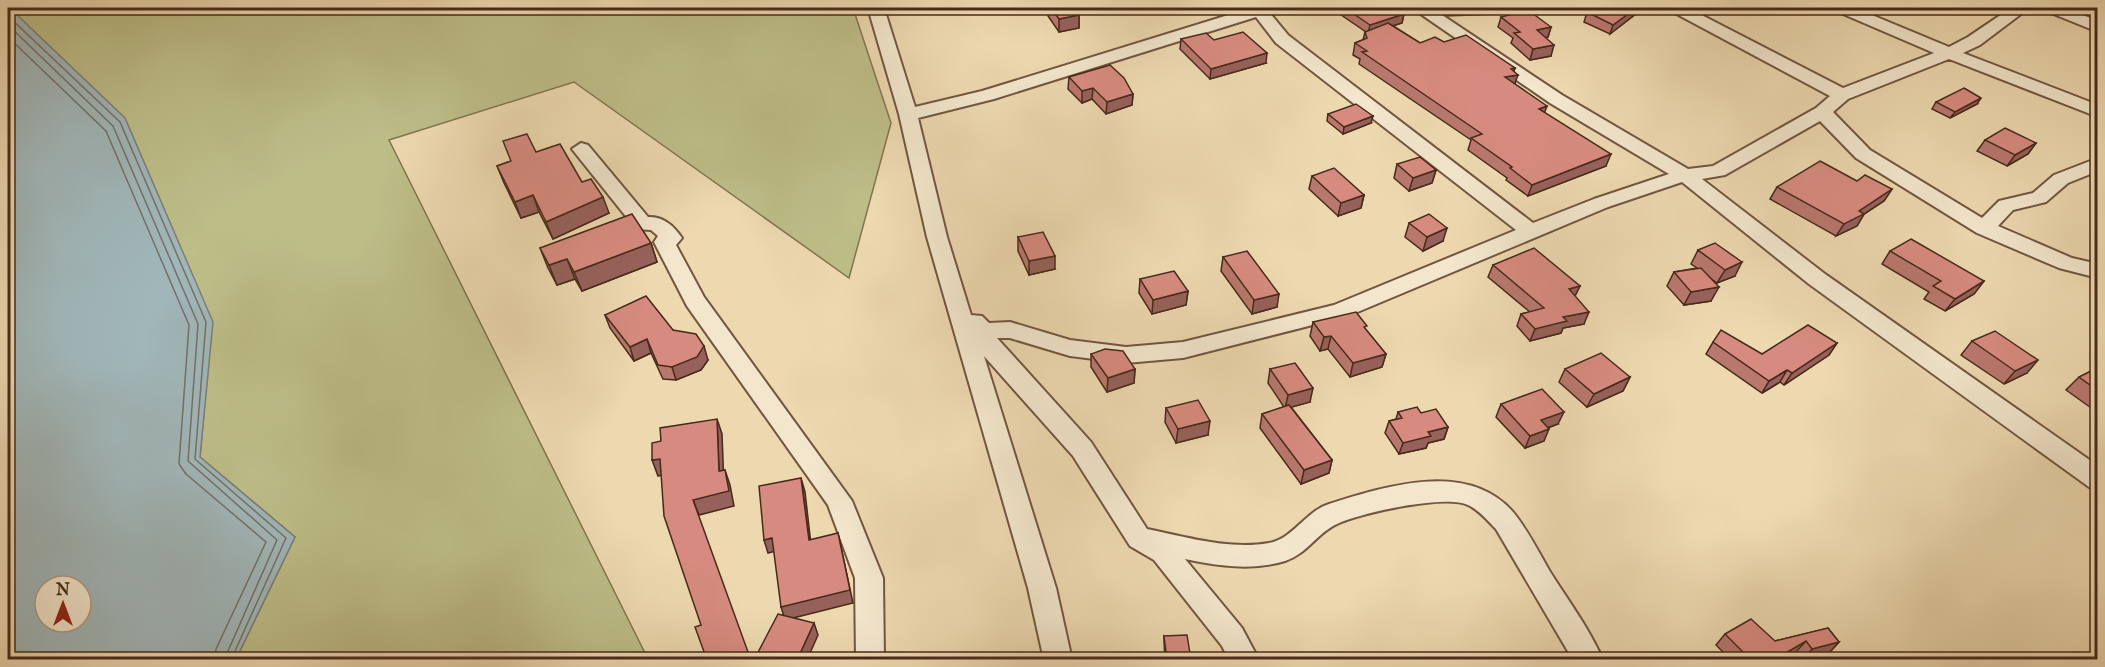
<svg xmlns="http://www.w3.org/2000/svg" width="2105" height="667" viewBox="0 0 2105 667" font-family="'IM FELL English',serif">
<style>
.green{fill:#bdbd88;stroke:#827451;stroke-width:1.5}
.water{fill:#a0b6b8;stroke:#7d7e79;stroke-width:1.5;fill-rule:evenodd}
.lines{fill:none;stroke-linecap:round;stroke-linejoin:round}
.shore{stroke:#747069;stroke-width:1.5}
.minor-casing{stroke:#715640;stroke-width:4}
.minor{fill:#f3e6cc;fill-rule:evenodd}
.wall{fill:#b9786e;stroke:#482a1a;stroke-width:1.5}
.shaded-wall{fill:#96615a;stroke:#482a1a;stroke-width:1.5}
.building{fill:#d78b80;stroke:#482a1a;stroke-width:1.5}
</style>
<rect width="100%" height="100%" fill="#edd8b0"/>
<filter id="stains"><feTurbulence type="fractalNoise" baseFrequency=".00333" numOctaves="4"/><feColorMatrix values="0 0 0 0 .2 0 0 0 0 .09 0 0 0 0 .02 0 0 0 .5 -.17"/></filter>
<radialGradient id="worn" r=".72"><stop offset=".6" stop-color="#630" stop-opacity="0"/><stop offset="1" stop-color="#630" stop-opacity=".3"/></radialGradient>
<path class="green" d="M34,8H853L891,123L849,278L574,82L389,140L648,659H236L295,537L200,457L212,322L15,13Z"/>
<path class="water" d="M8,9L15,13L125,118L213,322L200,457L295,537L236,659H8ZM45,586H81V622H45Z"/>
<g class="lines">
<g class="shore">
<path d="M8,16L120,122L206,322L195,459L286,538L231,660"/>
<path d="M8,25L113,126L198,324L188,461L277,540L224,660"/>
<path d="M8,37L106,131L189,325L179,464L186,474L266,542L216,649L215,660"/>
</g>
<g class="minor-casing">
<g id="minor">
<path d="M868,8H884L915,107L982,91L1251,8H1274L1269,12L1288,35L1533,223L1594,199L1669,174L1550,103L1412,8H1498L1490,13L1442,15L1562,95L1688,169L1713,166L1816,108L1830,96L1671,11L1669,8H1688L1843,88L1934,53L1836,11L1834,8H1855L1949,47L1968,37L2011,8H2029L1980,45L1963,53L2098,105V117L1949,59L1848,99L1833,112L1870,150L1982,218L1999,201L2033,193L2054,175L2098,158V171L2068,183L2046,202L2013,210L1998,226L2072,258L2098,264V278L2059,268L1977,233L1856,158L1820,121L1725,175L1702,179L1825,274L2098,466V490L2089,487L1809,284L1682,182L1608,207L1348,316L1183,358L1126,363L1070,356L1010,338H997L1091,442L1147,529C1186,537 1229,550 1269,543C1293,539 1306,511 1329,504C1387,486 1467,460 1513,512C1527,529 1538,551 1549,570C1567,599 1589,628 1603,660H1573L1496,529C1487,520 1479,510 1468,505C1445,494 1360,513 1337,524C1317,533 1307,554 1285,561C1253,571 1218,566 1185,559L1242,628L1259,660H1229L1222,646L1154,560L1130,546L1073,456L984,356L1056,588L1072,660H1044L1028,588L927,237L899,114ZM1256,17L1276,43L1516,230L1334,305L1183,342L1126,347L1070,340L1010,322L989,323L982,316L971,315L947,237L918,118L994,99Z"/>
<path d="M2044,8H2065L2098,21V32L2046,11Z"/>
<path d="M581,143L588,145L648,217C663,216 674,226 682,238L676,245L704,297L852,501L883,578L884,660H856L855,578L828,505L687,306L654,242L658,236L651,230L636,229L572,149Z"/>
</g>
</g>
<use href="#minor" class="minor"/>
</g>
<g class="wall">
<path d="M1048,8H1073L1079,15V28L1059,32L1048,16Z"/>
<path d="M1331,8H1394L1404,14L1402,23L1393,26L1420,43L1444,42L1515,68L1514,71L1515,84L1545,113L1606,166L1528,196L1506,180L1507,178L1468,150L1471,140L1359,64L1360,59L1353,55L1355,43L1363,40L1365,32H1366Z"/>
<path d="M1594,8H1639L1637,13L1610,34L1584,22L1587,12Z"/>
<path d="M1501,17L1551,27L1548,37L1545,38L1551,56L1530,60L1511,43L1513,38L1498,27Z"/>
<path d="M1181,39L1214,40L1266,63L1210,79L1180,49Z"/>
<path d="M1069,77L1133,94L1132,105L1106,114L1092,99L1082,103L1068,89Z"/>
<path d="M1936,102L1977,104L1950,118L1932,109Z"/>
<path d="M1328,114L1371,123L1343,134L1327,121Z"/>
<path d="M1985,140L2036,143L2028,154L2007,166L1977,151Z"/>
<path d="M536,152L582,182L609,213L553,239L539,212L521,218L504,183L497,166Z"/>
<path d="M1397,164L1436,170L1432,183L1409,191L1394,178Z"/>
<path d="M1312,176L1364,195L1361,208L1338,216L1309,189Z"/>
<path d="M1857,181L1892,189L1884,201L1864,214L1857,226L1836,236L1770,199L1777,187Z"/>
<path d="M1409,223L1443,241L1423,251L1405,237Z"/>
<path d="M1018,237L1055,269L1029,275L1018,251Z"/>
<path d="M651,243L657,262L582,291L575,279L557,285L548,268L540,248Z"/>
<path d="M1698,250L1735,276L1717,283L1710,278L1711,301L1684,305L1667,286L1674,272L1697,268L1691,264Z"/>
<path d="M1890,251L1984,281L1974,294L1945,311L1924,299L1929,292L1882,264Z"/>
<path d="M1223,257L1277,307L1252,314L1221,271Z"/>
<path d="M1493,265L1580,286L1575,296L1584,324L1563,328L1561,333L1530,341L1517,326L1521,314L1530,312L1488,277Z"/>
<path d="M1140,279L1188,291L1186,305L1152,314L1139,293Z"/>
<path d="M605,315L673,330L708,360L701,370L676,380L663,379L651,353L634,361L610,328Z"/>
<path d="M1313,322L1366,330L1386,354L1382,367L1350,377L1328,349L1320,351L1310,336Z"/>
<path d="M1972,341L2027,373L2004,384L1961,355Z"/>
<path d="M1713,342L1762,354L1837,343L1829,355L1784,385L1780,382L1762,393L1706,354Z"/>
<path d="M1091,354L1135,369L1134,383L1107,392L1091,367Z"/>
<path d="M2097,368V412L2066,390L2079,377Z"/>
<path d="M1270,369L1310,402L1291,407L1332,460L1329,473L1301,484L1260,428L1262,414L1284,407L1268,383Z"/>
<path d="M1565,369L1630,377L1623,391L1587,407L1559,382Z"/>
<path d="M1501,404L1558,424L1548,428L1544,441L1525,448L1496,417Z"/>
<path d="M1166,408L1208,435L1176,443L1165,422Z"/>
<path d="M1398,412L1421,413L1448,427L1444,439L1428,443L1426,448L1399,454L1385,433L1389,421L1396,419Z"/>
<path d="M1828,628L1839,642L1829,653L1805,660H1802L1796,652L1784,660H1731L1716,645L1725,634L1775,641Z"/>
<path d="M1164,636L1191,660H1165L1164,642Z"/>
</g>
<g class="shaded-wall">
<path d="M1636,8H1639L1637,13L1610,34L1613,25Z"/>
<path d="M1404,14L1402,23L1368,33L1370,25Z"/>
<path d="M1079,15V28L1059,32V19Z"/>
<path d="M1551,27L1548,37L1533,40L1537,30Z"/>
<path d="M1554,45L1551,56L1530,60L1533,49Z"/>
<path d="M1267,53L1266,63L1210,79L1211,69Z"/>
<path d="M1515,68L1512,76L1518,75L1514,86L1505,77L1511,69Z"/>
<path d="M1093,88L1092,99L1082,103V91Z"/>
<path d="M1133,94L1132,105L1106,114L1107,102Z"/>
<path d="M1981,98L1977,104L1950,118L1955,112Z"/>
<path d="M1547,106L1543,117L1539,109Z"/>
<path d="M1373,116L1371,123L1343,134L1344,127Z"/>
<path d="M2036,143L2028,154L2007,166L2015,155Z"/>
<path d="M1611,154L1606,166L1528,196L1532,185Z"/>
<path d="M1436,170L1432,183L1409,191L1413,178Z"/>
<path d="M1892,189L1884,201L1864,214L1857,226L1836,236L1844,224L1859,211Z"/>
<path d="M533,195L539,212L521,218L515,202Z"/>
<path d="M1364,195L1361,208L1338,216L1341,203Z"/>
<path d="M603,197L609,213L553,239L546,222Z"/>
<path d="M1447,228L1443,241L1423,251L1427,237Z"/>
<path d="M651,243L657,262L582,291L574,272Z"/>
<path d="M1055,256V269L1029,275V261Z"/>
<path d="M567,259L575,279L557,285L549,265Z"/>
<path d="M1742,262L1735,276L1717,283L1725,270Z"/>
<path d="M1984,281L1974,294L1945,311L1955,299Z"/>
<path d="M1580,286L1574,298L1569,289Z"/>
<path d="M1719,287L1711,301L1684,305L1691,292Z"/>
<path d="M1188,291L1186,305L1152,314L1153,300Z"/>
<path d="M1279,294L1277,307L1252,314L1254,300Z"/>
<path d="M1589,312L1584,324L1563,328L1561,333L1530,341L1535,329L1563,317Z"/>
<path d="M1331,336L1328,349L1320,351L1324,337Z"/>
<path d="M647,339L651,353L634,361L630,347Z"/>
<path d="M1837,343L1829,355L1784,385L1792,373Z"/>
<path d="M704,346L708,360L701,370L676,380L672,367Z"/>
<path d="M1386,354L1382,367L1350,377L1353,363Z"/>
<path d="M2038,360L2027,373L2004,384L2015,371Z"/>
<path d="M1135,369L1134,383L1107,392L1108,378Z"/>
<path d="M1787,370L1780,382L1762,393L1769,381Z"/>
<path d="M1630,377L1623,391L1587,407L1594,394Z"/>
<path d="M1313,388L1310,402L1285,409L1288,395Z"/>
<path d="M1564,412L1558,424L1535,432L1541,420Z"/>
<path d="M717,419L722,434L724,487L719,471Z"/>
<path d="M1210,421L1208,435L1176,443L1178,429Z"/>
<path d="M1448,427L1444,439L1428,443L1426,448L1399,454L1403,443L1428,432Z"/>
<path d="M1549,429L1544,441L1525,448L1530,436Z"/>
<path d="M660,459L666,474L658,476L652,460Z"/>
<path d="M1332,460L1329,473L1301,484L1304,470Z"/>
<path d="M725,470L730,485L734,506L699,515L693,500Z"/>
<path d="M801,478L805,492L812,553L809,540Z"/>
<path d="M838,533L853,603L785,620L781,607Z"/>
<path d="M772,538L776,551L768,553L764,540Z"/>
<path d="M814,623L818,635L807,660H797Z"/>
<path d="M1806,641L1796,652L1784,660H1774Z"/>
<path d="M1839,642L1829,653L1803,660L1812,649Z"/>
<path d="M748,652L751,660H730Z"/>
</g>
<g class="building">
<path d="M1051,8H1073L1079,15L1059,19Z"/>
<path d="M1345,8H1394L1404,14L1370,25Z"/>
<path d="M1594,8H1636L1613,25L1587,12Z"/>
<path d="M1528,10L1551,27L1537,30L1554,45L1533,49L1514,33L1520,32L1501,17Z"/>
<path d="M1388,23L1420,43L1435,37L1444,42L1466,35L1515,68L1511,69L1518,75L1505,77L1547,106L1539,109L1611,154L1532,185L1510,168L1512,167L1471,138L1482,134L1362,52L1367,51L1355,43L1367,38L1365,32Z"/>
<path d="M1243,32L1267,53L1211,69L1181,39L1206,33L1214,40Z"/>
<path d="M1110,65L1124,78L1133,94L1107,102L1093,88L1082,91L1069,77Z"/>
<path d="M1964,88L1981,98L1955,112L1936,102Z"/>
<path d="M1356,104L1373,116L1344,127L1328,114Z"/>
<path d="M2005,128L2036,143L2015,155L1985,140Z"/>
<path d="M527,134L536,152L560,144L582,182L591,179L603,197L546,222L533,195L515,202L497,166L511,161L503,141Z"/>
<path d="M1420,157L1436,170L1413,178L1397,164Z"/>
<path d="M1820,161L1857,181L1865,175L1892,189L1859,211L1864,214L1844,224L1777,187Z"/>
<path d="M1334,168L1364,195L1341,203L1312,176Z"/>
<path d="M632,214L651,243L574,272L567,259L549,265L540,248Z"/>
<path d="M1429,214L1447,228L1427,237L1409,223Z"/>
<path d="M1043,232L1055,256L1029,261L1018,237Z"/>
<path d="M1911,239L1984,281L1955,299L1933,286L1941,281L1890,251Z"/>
<path d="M1715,243L1742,262L1725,270L1698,250Z"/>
<path d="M1534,248L1580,286L1569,289L1589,312L1563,317L1567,321L1535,329L1521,314L1544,308L1493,265Z"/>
<path d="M1247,251L1279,294L1254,300L1223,257Z"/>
<path d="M1701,268L1719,287L1691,292L1674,272Z"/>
<path d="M1174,271L1188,291L1153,300L1140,279Z"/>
<path d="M646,296L673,330L696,334L704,346L697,357L672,367L658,365L647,339L630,347L605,315Z"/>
<path d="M1356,312L1367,326L1364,327L1386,354L1353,363L1331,336L1324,337L1313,322Z"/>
<path d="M1808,325L1837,343L1792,373L1787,370L1769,381L1713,342L1721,330L1762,354Z"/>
<path d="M1995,331L2038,360L2015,371L1972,341Z"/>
<path d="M1105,349L1123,351L1135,369L1108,378L1091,354Z"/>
<path d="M1601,353L1630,377L1594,394L1565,369Z"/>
<path d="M1295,363L1313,388L1288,395L1270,369Z"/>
<path d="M2097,368V390L2079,377Z"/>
<path d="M1542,389L1564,412L1541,420L1549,429L1530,436L1501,404Z"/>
<path d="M1198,400L1210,421L1178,429L1166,408Z"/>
<path d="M1289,405L1332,460L1304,470L1262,414Z"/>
<path d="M1417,407L1421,413L1436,409L1448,427L1428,432L1431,436L1403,443L1389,421L1402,418L1398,412Z"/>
<path d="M717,419L719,471L725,470L729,491L693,500L748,652L730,660H707L695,627L701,625L664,516L660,459L652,460V443L661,441L660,428Z"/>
<path d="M801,478L809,540L838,533L850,590L781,607L772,538L764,540L759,486Z"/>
<path d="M778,614L814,623L797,660H754Z"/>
<path d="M1751,619L1775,641L1828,628L1839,642L1812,649L1806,641L1774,660H1751L1725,634Z"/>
<path d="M1187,635L1191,660H1167L1164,636Z"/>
<path d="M1869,654L1874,660H1847Z"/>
</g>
<rect width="2105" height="667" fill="none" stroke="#edd8b0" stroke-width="30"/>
<rect x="9" y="9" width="2087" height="649" fill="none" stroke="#482a1a" stroke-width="3"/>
<rect x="15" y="15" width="2075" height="637" fill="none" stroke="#482a1a" stroke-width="1.5"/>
<g transform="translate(63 604)"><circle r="28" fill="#f3e6cc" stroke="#af9b85" stroke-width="1.5"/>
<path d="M0-4.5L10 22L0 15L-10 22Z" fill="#8f2418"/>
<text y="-9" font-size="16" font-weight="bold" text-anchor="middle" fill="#482a1a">N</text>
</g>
<rect width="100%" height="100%" filter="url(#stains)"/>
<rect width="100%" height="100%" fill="url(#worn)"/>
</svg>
